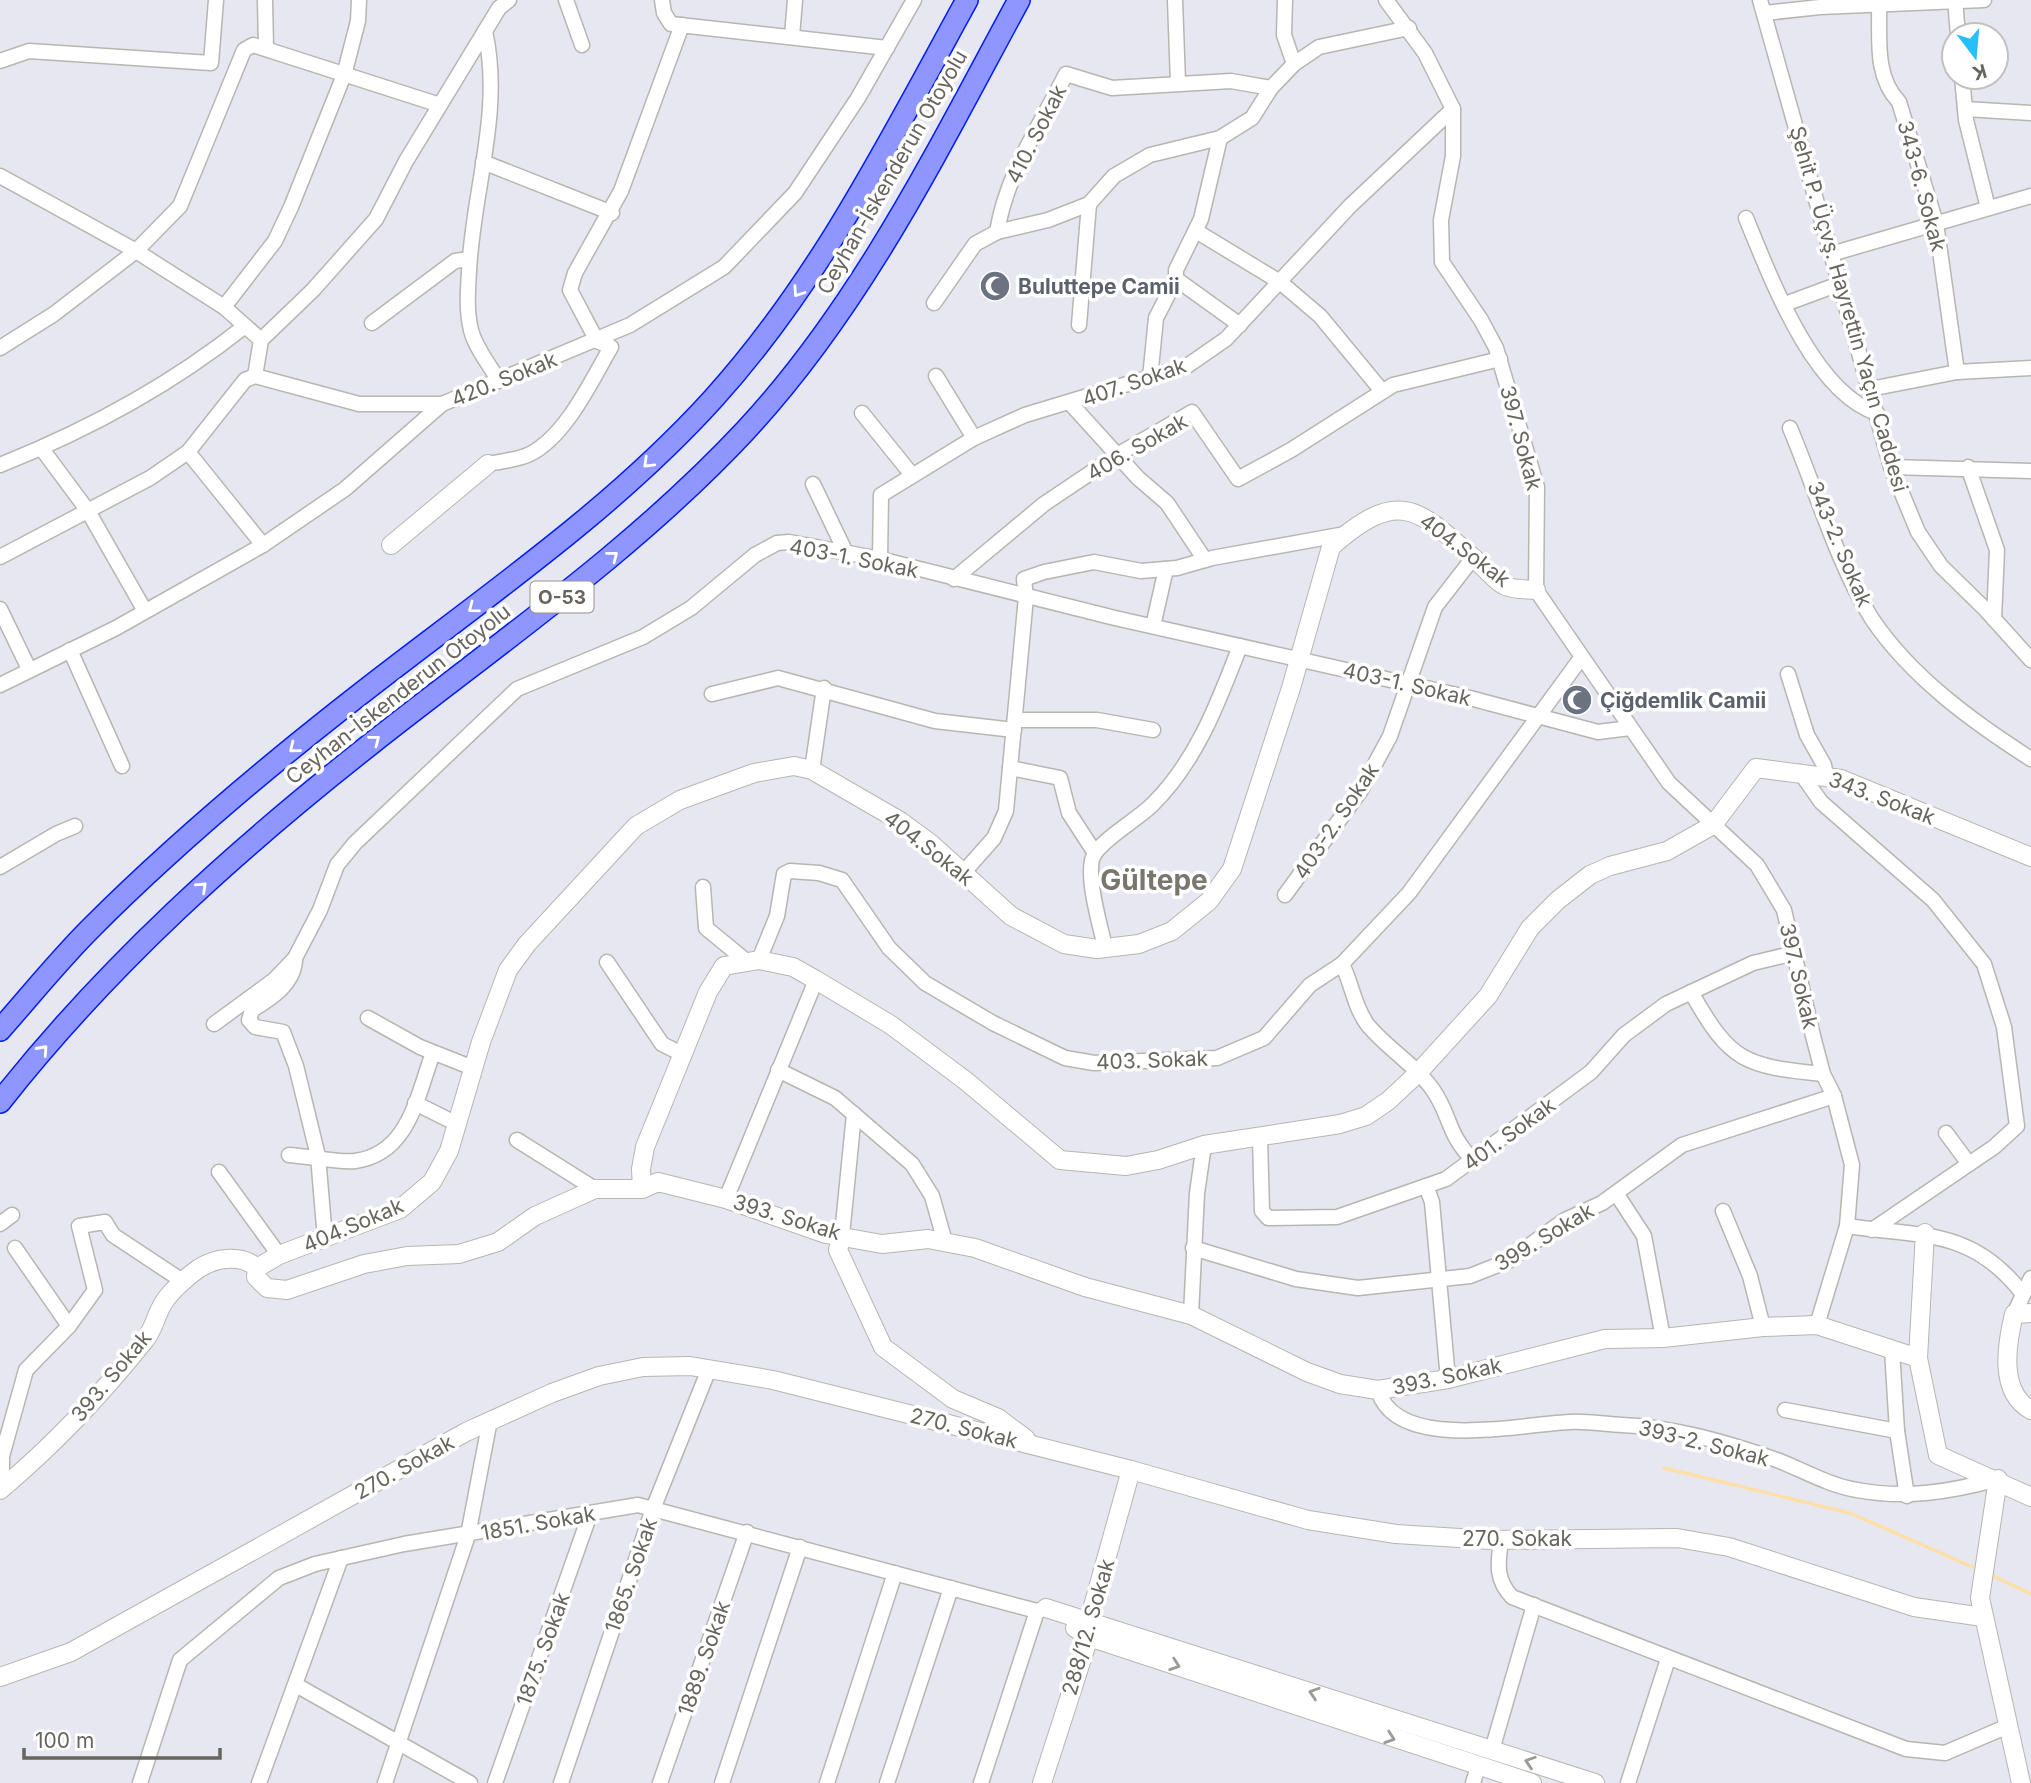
<svg xmlns="http://www.w3.org/2000/svg" width="2031" height="1783" viewBox="0 0 2031 1783" font-family="Inter,sans-serif">
<style>
.lines{fill:none;stroke-linecap:round;stroke-linejoin:round}
.stream{stroke:#ffdfa8;stroke-width:3.5}
.minor-casing{stroke:#b7b6af;stroke-width:17}
.tertiary-casing{stroke:#b7b6af;stroke-width:20}
.motorway-casing{stroke:#001df7;stroke-width:24}
.minor{stroke:#fff;stroke-width:14}
.tertiary{stroke:#fff;stroke-width:18}
.motorway{stroke:#8f96ff;stroke-width:21}
.oneway{stroke:#fff}
.oneway2{stroke:#9d9b96}
.labels{text-anchor:middle;dominant-baseline:central;stroke-width:7;stroke-linejoin:round;paint-order:stroke}
.shield{fill:#fff;stroke:#95938e;stroke-width:2}
.shield-label{font-size:19px;font-weight:bold;fill:#68655e}
.street-label{font-size:21px;fill:#68655e;stroke:#fff}
.worship-label{font-size:21px;font-weight:bold;fill:#5b616d;stroke:#fff;text-anchor:start}
.district-label{font-size:28px;font-weight:bold;fill:#7a766e;stroke:#fff}
</style>
<rect width="100%" height="100%" fill="#e6e7f1"/>
<g class="lines">
<g class="stream">
<path d="M1664,1468L1850,1513L1977,1569"/>
<path d="M1991,1575L2031,1594"/>
</g>
<g class="minor-casing">
<g id="minor">
<path d="M265,0L266,48"/>
<path d="M566,0L582,45"/>
<path d="M662,0L664,13L671,24L887,48"/>
<path d="M1175,0L1178,83"/>
<path d="M1285,0L1284,35L1294,64"/>
<path d="M1386,0L1425,53L1453,109V156L1441,220L1442,262L1481,320L1496,348L1537,487L1536,590L1669,783L1757,865L1784,910L1813,1036L1823,1074L1834,1096L1852,1165L1847,1226L1817,1325"/>
<path d="M1760,0L1891,467L1918,532L1941,566L1986,610L2031,660"/>
<path d="M1955,0L1958,35"/>
<path d="M1879,5C1880,38 1874,76 1899,102L1936,223L1957,372"/>
<path d="M1765,13L1820,7L1984,0"/>
<path d="M485,31C503,112 473,189 469,271C468,290 466,310 471,330C475,347 490,366 499,381"/>
<path d="M792,36L795,0"/>
<path d="M0,61L29,51L211,63L216,0"/>
<path d="M1962,77L1966,120L1988,208"/>
<path d="M1965,109L2031,113"/>
<path d="M483,162L612,213"/>
<path d="M0,176L136,251L224,307L261,340"/>
<path d="M1746,218C1770,276 1813,393 1877,413"/>
<path d="M1196,231L1280,282L1320,316L1382,391"/>
<path d="M997,232C1007,172 1039,128 1066,74L1112,88L1231,81L1271,88"/>
<path d="M1831,254L2031,196"/>
<path d="M1176,279L1240,325"/>
<path d="M934,303L975,244L997,232L1048,220L1089,204L1114,176L1150,155L1220,138L1252,118L1271,88L1294,64L1319,47L1409,28"/>
<path d="M1785,304L1839,284"/>
<path d="M224,307L275,241L291,207L344,75L358,21L359,0"/>
<path d="M372,323L455,261L469,259"/>
<path d="M1079,325L1089,204"/>
<path d="M0,348L54,314L136,251L180,206L244,50L253,45L440,105"/>
<path d="M255,376L261,340L313,290L376,219L406,161L499,8L509,0"/>
<path d="M936,376L974,438"/>
<path d="M1150,378L1156,318L1176,279V270L1201,219L1220,138"/>
<path d="M1870,389L1957,372L2031,368"/>
<path d="M1071,404L1138,478L1167,503L1205,560"/>
<path d="M862,413L912,475"/>
<path d="M1790,428C1815,487 1838,566 1872,619C1911,677 1973,722 2031,759"/>
<path d="M42,449L88,511L145,611"/>
<path d="M188,452L263,545"/>
<path d="M488,464C501,461 518,460 530,454C566,436 592,380 611,347L597,341L570,290L575,273L621,191L682,25"/>
<path d="M0,465C88,430 171,385 245,326"/>
<path d="M1891,467L2031,471"/>
<path d="M1968,467L1997,550L1994,619"/>
<path d="M813,484L846,553"/>
<path d="M0,557L150,478L188,452L245,380L255,376L359,404H442L630,325L724,267L795,193L858,98L914,0"/>
<path d="M880,559L881,495L974,438L1025,415L1187,366L1226,339L1350,206L1453,109"/>
<path d="M954,579L1044,504L1117,455L1192,412L1238,479L1291,450L1393,385L1500,359"/>
<path d="M0,609L29,669"/>
<path d="M1153,626L1166,569"/>
<path d="M70,650L122,766"/>
<path d="M1788,674L1807,735L1824,765L1826,776"/>
<path d="M0,685L116,628L263,545L345,489L442,404"/>
<path d="M712,694L778,678L935,721L1014,730"/>
<path d="M1015,720H1097L1153,730"/>
<path d="M1010,768L1060,778L1069,813L1095,853"/>
<path d="M812,770L824,688"/>
<path d="M1800,772L1821,802L1933,900L1984,964L2004,1027L2017,1126L1994,1147L1872,1230"/>
<path d="M0,867L56,834L75,826"/>
<path d="M963,873L994,838L1006,811L1026,597L1024,579L1044,572L1094,562L1141,571L1177,568L1212,558L1345,534"/>
<path d="M703,887L706,928L745,960"/>
<path d="M1285,895L1361,790L1390,736L1435,607L1473,558"/>
<path d="M1105,947C1101,928 1083,870 1095,853C1106,837 1138,819 1153,804C1197,760 1218,703 1240,646"/>
<path d="M759,960L777,916L784,874L790,871L819,873L842,880L889,948L925,983L993,1023L1065,1058L1094,1063L1217,1058L1264,1038L1310,985L1342,964L1409,893L1581,658"/>
<path d="M295,961C293,985 270,999 252,1010L249,1020L255,1027L283,1032L296,1066L318,1156L325,1239"/>
<path d="M607,962L662,1044L684,1055"/>
<path d="M1342,964C1352,984 1354,1006 1367,1024C1386,1048 1416,1065 1433,1090C1451,1116 1447,1134 1473,1160"/>
<path d="M1691,992C1731,1063 1745,1066 1823,1074"/>
<path d="M368,1018L420,1047L473,1068"/>
<path d="M214,1024L274,980L295,958L320,910L337,865L355,843L517,689L643,637L691,608L755,555L777,543L789,542L880,559L1115,618L1466,697L1598,732L1630,728"/>
<path d="M778,1070L835,1098L912,1164L932,1196L945,1242"/>
<path d="M415,1103L457,1124"/>
<path d="M1946,1133L1969,1164"/>
<path d="M1260,1139L1262,1211L1268,1218L1337,1217L1446,1179L1591,1072L1624,1035L1666,1004L1753,963L1795,953"/>
<path d="M517,1140L595,1189"/>
<path d="M289,1155C307,1156 340,1163 355,1161C409,1154 417,1096 433,1053"/>
<path d="M219,1172L279,1255"/>
<path d="M1426,1186L1432,1202L1448,1379"/>
<path d="M1616,1193L1644,1236L1663,1338"/>
<path d="M726,1199L816,980"/>
<path d="M1723,1211L1750,1276L1763,1327"/>
<path d="M0,1224L12,1215"/>
<path d="M1847,1226C1922,1237 1972,1228 2023,1294"/>
<path d="M842,1235L854,1114"/>
<path d="M15,1248L69,1326"/>
<path d="M1193,1248L1296,1279L1358,1288L1470,1276L1508,1261L1565,1220L1602,1203L1682,1145L1834,1096"/>
<path d="M2014,1314L2031,1278"/>
<path d="M1191,1315L1197,1193L1204,1145"/>
<path d="M1892,1350L1897,1431L1907,1496"/>
<path d="M1378,1390C1396,1453 1521,1424 1569,1422C1586,1421 1604,1424 1622,1425C1674,1427 1728,1443 1777,1460C1803,1470 1830,1486 1857,1490C1906,1499 1950,1492 1998,1479"/>
<path d="M1785,1410L1897,1431"/>
<path d="M2,1488V1456L26,1370L69,1326L95,1290L79,1226L105,1222L113,1235L184,1282"/>
<path d="M1501,1540C1498,1563 1495,1579 1512,1597L1906,1749L1945,1753L2008,1726"/>
<path d="M296,1685L470,1783"/>
<path d="M1492,1750L1534,1605"/>
<path d="M140,1783L180,1660L279,1578L315,1564L404,1544L638,1505L1037,1611L1046,1608"/>
<path d="M259,1783L341,1558"/>
<path d="M385,1783L468,1535L490,1420"/>
<path d="M495,1783L590,1514"/>
<path d="M561,1783L653,1509L709,1369"/>
<path d="M660,1783L747,1532"/>
<path d="M722,1783L800,1547"/>
<path d="M827,1783L895,1573"/>
<path d="M887,1783L951,1588"/>
<path d="M981,1783L1037,1611"/>
<path d="M1473,1783L1478,1767"/>
<path d="M1628,1783L1668,1659"/>
</g>
</g>
<g class="tertiary-casing">
<g id="tertiary">
<path d="M391,545L488,464"/>
<path d="M642,1189L641,1169L645,1147L708,992L724,966L759,960L793,967L816,980L891,1025L966,1081L1060,1160L1126,1166L1158,1160L1204,1145L1340,1124L1366,1116L1388,1101L1417,1074L1488,996L1530,928L1558,900L1590,875L1610,866L1667,851L1713,825L1756,768L1841,779L2031,857"/>
<path d="M1925,1233L1918,1358L1938,1455L2031,1497"/>
<path d="M842,1235L838,1250L883,1347L953,1399L998,1418L1026,1439"/>
<path d="M257,1268L279,1255L400,1209L432,1182L449,1151L481,1042L508,970L527,944L636,826L680,800L754,773L794,766L812,770L900,821L930,843L1011,916L1064,944L1097,949L1139,944L1172,931L1209,901L1232,869L1291,688L1331,547C1402,484 1420,511 1480,564C1488,571 1499,585 1509,587C1517,590 1528,589 1536,590"/>
<path d="M2031,1313L2014,1314C2007,1343 1998,1392 2031,1410"/>
<path d="M1998,1479L1980,1598L2021,1783"/>
<path d="M0,1490C54,1445 101,1395 145,1340C154,1329 156,1314 164,1302C171,1291 188,1276 198,1269C216,1257 242,1254 257,1268L256,1277L267,1288L287,1290L364,1264L407,1256L459,1254L498,1242L535,1216L595,1189H642L658,1182L726,1199L826,1234L882,1244L928,1239L975,1248L1085,1287L1191,1315L1307,1372L1340,1384L1378,1390L1448,1379L1605,1339L1663,1338L1763,1327L1817,1325L1918,1358"/>
<path d="M1046,1608L1595,1783"/>
<path d="M1075,1628L1089,1637L1532,1783"/>
<path d="M0,1677L71,1652L466,1432L552,1393L599,1376L643,1367L690,1366L773,1380L1131,1470L1308,1520L1396,1534L1491,1540L1677,1538L1729,1547L1914,1607L1983,1617"/>
<path d="M1042,1783L1089,1637L1088,1624L1131,1470"/>
</g>
</g>
<g class="motorway-casing">
<g id="motorway">
<path d="M0,1030C30,996 59,960 91,928C170,849 256,776 345,706C470,607 605,518 713,399C820,281 891,138 967,0"/>
<path d="M0,1102C107,966 236,850 372,743C500,642 634,550 746,430C862,305 938,149 1019,0"/>
</g>
</g>
<use href="#minor" class="minor"/>
<use href="#tertiary" class="tertiary"/>
<use href="#motorway" class="motorway"/>
</g>
<defs><path id="oneway-chevron" d="M-2-3.5L2.5 0L-2 3.5" fill="none" stroke-width="1.6" stroke-linecap="round" stroke-linejoin="round" transform="scale(1.75)"/></defs>
<g class="oneway">
<use href="#oneway-chevron" transform="translate(798 292) rotate(124)"/>
<use href="#oneway-chevron" transform="translate(648 463) rotate(136)"/>
<use href="#oneway-chevron" transform="translate(613 556) rotate(-38)"/>
<use href="#oneway-chevron" transform="translate(473 608) rotate(143)"/>
<use href="#oneway-chevron" transform="translate(375 740) rotate(-38)"/>
<use href="#oneway-chevron" transform="translate(294 748) rotate(141)"/>
<use href="#oneway-chevron" transform="translate(202 887) rotate(-43)"/>
<use href="#oneway-chevron" transform="translate(43 1050) rotate(-48)"/>
</g>
<g class="oneway2">
<use href="#oneway-chevron" transform="translate(1175 1665) rotate(19)"/>
<use href="#oneway-chevron" transform="translate(1314 1693) rotate(-162)"/>
<use href="#oneway-chevron" transform="translate(1390 1738) rotate(19)"/>
<use href="#oneway-chevron" transform="translate(1530 1762) rotate(-162)"/>
</g>
<defs>
<g id="mosque-disc" transform="scale(1.575)"><circle r="9.5" fill="#6b7280" stroke="#fff"/><path d="M3.5-4.9A6 6 0 1 0 3.5 4.9A5 5 0 1 1 3.5-4.9Z" fill="#fff"/></g>
</defs>
<g fill-rule="evenodd">
<use href="#mosque-disc" x="995" y="286"/>
<use href="#mosque-disc" x="1577" y="700"/>
</g>
<g class="labels">
<rect class="shield" x="530.5" y="581.5" width="63" height="31" rx="5"/>
<g class="shield-label">
<text x="562" y="597">O-53</text>
</g>
<g class="street-label">
<text transform="translate(1036 134) rotate(-63)">410. Sokak</text>
<text transform="translate(892 172) rotate(-60)">Ceyhan-İskenderun Otoyolu</text>
<text transform="translate(1922 186) rotate(75)">343-6. Sokak</text>
<text transform="translate(1849 309) rotate(74)">Şehit P. Üçvş. Hayrettin Yaçın Caddesi</text>
<text transform="translate(504 379) rotate(-22)">420. Sokak</text>
<text transform="translate(1134 382) rotate(-19)">407. Sokak</text>
<text transform="translate(1521 438) rotate(75)">397. Sokak</text>
<text transform="translate(1137 447) rotate(-30)">406. Sokak</text>
<text transform="translate(1840 544) rotate(67)">343-2. Sokak</text>
<text transform="translate(1465 550) rotate(37)">404.Sokak</text>
<text transform="translate(854 558) rotate(11)">403-1. Sokak</text>
<text transform="translate(1407 684) rotate(13)">403-1. Sokak</text>
<text transform="translate(398 694) rotate(-38)">Ceyhan-İskenderun Otoyolu</text>
<text transform="translate(1882 798) rotate(21)">343. Sokak</text>
<text transform="translate(1336 821) rotate(-56)">403-2. Sokak</text>
<text transform="translate(929 848) rotate(38)">404.Sokak</text>
<text transform="translate(1799 976) rotate(77)">397. Sokak</text>
<text transform="translate(1152 1060) rotate(-2)">403. Sokak</text>
<text transform="translate(1509 1134) rotate(-36)">401. Sokak</text>
<text transform="translate(787 1217) rotate(17)">393. Sokak</text>
<text transform="translate(353 1225) rotate(-23)">404.Sokak</text>
<text transform="translate(1544 1237) rotate(-31)">399. Sokak</text>
<text transform="translate(111 1376) rotate(-50)">393. Sokak</text>
<text transform="translate(1447 1376) rotate(-12)">393. Sokak</text>
<text transform="translate(964 1428) rotate(14)">270. Sokak</text>
<text transform="translate(1704 1443) rotate(14)">393-2. Sokak</text>
<text transform="translate(404 1467) rotate(-29)">270. Sokak</text>
<text transform="translate(538 1523) rotate(-10)">1851. Sokak</text>
<text x="1517" y="1538">270. Sokak</text>
<text transform="translate(631 1575) rotate(-71)">1865. Sokak</text>
<text transform="translate(1088 1627) rotate(-74)">288/12. Sokak</text>
<text transform="translate(543 1649) rotate(-70)">1875. Sokak</text>
<text transform="translate(704 1658) rotate(-71)">1889. Sokak</text>
</g>
<g class="worship-label">
<text x="1018" y="286">Buluttepe Camii</text>
<text x="1600" y="700">Çiğdemlik Camii</text>
</g>
<g class="district-label">
<text x="1154" y="880">Gültepe</text>
</g>
</g>
<g transform="translate(1975 56) rotate(164)"><circle r="33" fill="#ffffff" stroke="#c3c1bf" stroke-width="2"/>
<path d="M0-5L12 26L0 18L-12 26Z" fill="#25bff9"/>
<text y="-10" font-size="19" font-weight="bold" text-anchor="middle" fill="#68655e">K</text>
</g>
<path d="M24 1748v10h196v-10" fill="none" stroke="#68655e" stroke-width="3.5"/>
<text x="35" y="1748" font-size="21" fill="#68655e" stroke="#ffffff" stroke-width="5" paint-order="stroke">100 m</text>
</svg>
